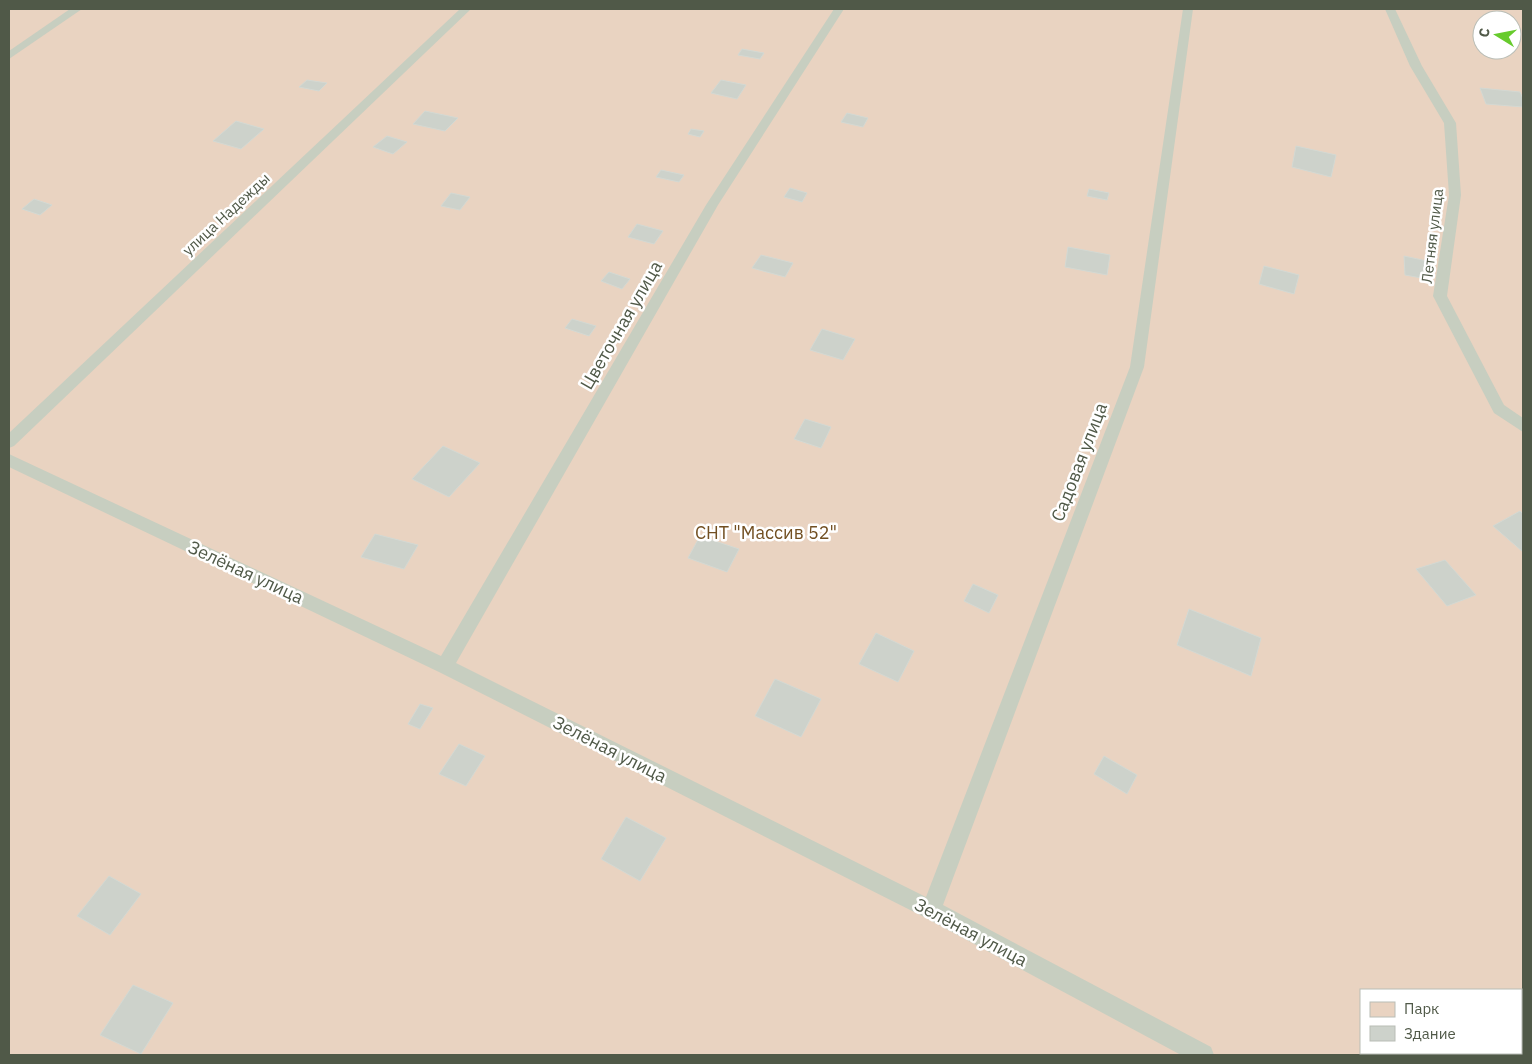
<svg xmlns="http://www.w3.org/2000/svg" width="1532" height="1064" viewBox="0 0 1532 1064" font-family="'IBM Plex Sans',sans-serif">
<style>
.green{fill:#e9d3c1;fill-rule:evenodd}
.building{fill:#cdd2cb;stroke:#d4d9d3}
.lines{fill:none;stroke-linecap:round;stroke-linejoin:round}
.lane{fill:#c7cec0;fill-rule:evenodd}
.labels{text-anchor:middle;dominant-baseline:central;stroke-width:5;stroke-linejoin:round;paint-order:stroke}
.far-street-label{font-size:15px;fill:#505948;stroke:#fff}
.street-label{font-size:18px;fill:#505948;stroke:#fff}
.park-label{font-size:18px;fill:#724f21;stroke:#fff}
</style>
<rect width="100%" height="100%" fill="#eeeef0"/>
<path class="green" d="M9,9H1523V1055H9ZM1482,20H1512V50H1482ZM1361,990H1521V1053H1361Z"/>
<g class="building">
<path d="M742,49L764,53L760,59L738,55Z"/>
<path d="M307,80L327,83L319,91L299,87Z"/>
<path d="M721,80L746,85L737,99L711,93Z"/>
<path d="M1480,88L1520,92L1523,99V107L1486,104Z"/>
<path d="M425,111L458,118L445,131L413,124Z"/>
<path d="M847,113L868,118L863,127L841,122Z"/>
<path d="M236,121L264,129L241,149L213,141Z"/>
<path d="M691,129L704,131L700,137L688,134Z"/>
<path d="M387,136L407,142L393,154L373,147Z"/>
<path d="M1296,146L1336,155L1331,177L1292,167Z"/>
<path d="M661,170L684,175L679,182L656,177Z"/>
<path d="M790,188L807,193L802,202L784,197Z"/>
<path d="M1089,189L1109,193L1107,200L1087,196Z"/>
<path d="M451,193L470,197L460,210L441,206Z"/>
<path d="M34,199L52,205L40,215L22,209Z"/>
<path d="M637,224L663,231L654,244L628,237Z"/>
<path d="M1068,247L1110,255L1107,275L1065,267Z"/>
<path d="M761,255L793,263L785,277L752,268Z"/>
<path d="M1404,256L1427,261V279L1405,275Z"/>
<path d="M1264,266L1299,275L1294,294L1259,284Z"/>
<path d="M609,272L630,279L622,289L601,281Z"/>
<path d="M572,319L596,326L589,336L565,328Z"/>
<path d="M822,329L855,339L843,360L810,350Z"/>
<path d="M805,419L831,427L821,448L794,439Z"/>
<path d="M443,446L480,463L449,497L412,479Z"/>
<path d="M1520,511L1523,514V552L1493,526Z"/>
<path d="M375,534L418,545L404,569L361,557Z"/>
<path d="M700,536L739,549L727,572L688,558Z"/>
<path d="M1445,560L1476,595L1447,606L1416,569Z"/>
<path d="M973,584L998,595L989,613L964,601Z"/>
<path d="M1189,609L1261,638L1251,676L1177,645Z"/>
<path d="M876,633L914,651L898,682L859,664Z"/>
<path d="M775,679L821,699L801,737L755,716Z"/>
<path d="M420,704L433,708L420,729L408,724Z"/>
<path d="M459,744L485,756L466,786L439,774Z"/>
<path d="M1104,756L1137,775L1127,794L1094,774Z"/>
<path d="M626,817L666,838L640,881L601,859Z"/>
<path d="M109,876L141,894L110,935L77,916Z"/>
<path d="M133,985L173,1003L141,1054L100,1035Z"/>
</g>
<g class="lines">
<g class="lane">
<path d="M70,9H82L9,59V51Z"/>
<path d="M460,9H471L14,446L9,448V433Z"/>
<path d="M834,9H844L718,205L456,663L926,897L1130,367L1183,9H1193L1144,367L943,905L1211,1047L1214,1055H1181L924,917L439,672L9,467V454L441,656L706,205Z"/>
<path d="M1385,9H1395L1422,66L1456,123L1461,195L1447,296L1504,405L1523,418V432L1494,413L1433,296L1449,195L1444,123L1410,66Z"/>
</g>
</g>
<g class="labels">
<g class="far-street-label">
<text transform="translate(226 214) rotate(-43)">улица Надежды</text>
<text transform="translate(1432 236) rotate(-83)">Летняя улица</text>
</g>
<g class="street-label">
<text transform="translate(621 325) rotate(-60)">Цветочная улица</text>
<text transform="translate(1079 462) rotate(-69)">Садовая улица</text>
<text transform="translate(246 572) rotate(25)">Зелёная улица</text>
<text transform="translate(610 749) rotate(27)">Зелёная улица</text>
<text transform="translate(971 932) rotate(28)">Зелёная улица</text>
</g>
<g class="park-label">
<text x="766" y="532">СНТ "Массив 52"</text>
</g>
</g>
<rect width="1532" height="1064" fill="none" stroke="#505948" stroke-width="20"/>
<rect x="1360" y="989" width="162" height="65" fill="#ffffff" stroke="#b9bdb6"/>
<rect x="1370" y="1002" width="25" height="15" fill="#e9d3c1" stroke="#b9bdb6"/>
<text x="1404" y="1014" font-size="15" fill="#505948">Парк</text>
<rect x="1370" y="1026" width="25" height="15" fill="#cdd2cb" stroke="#b9bdb6"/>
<text x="1404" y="1039" font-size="15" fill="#505948">Здание</text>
<g transform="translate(1497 35) rotate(280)"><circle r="24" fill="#ffffff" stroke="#b9bdb6"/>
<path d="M0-4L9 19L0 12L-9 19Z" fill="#67cb2d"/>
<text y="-8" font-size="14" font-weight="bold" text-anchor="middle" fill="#505948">С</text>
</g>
</svg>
